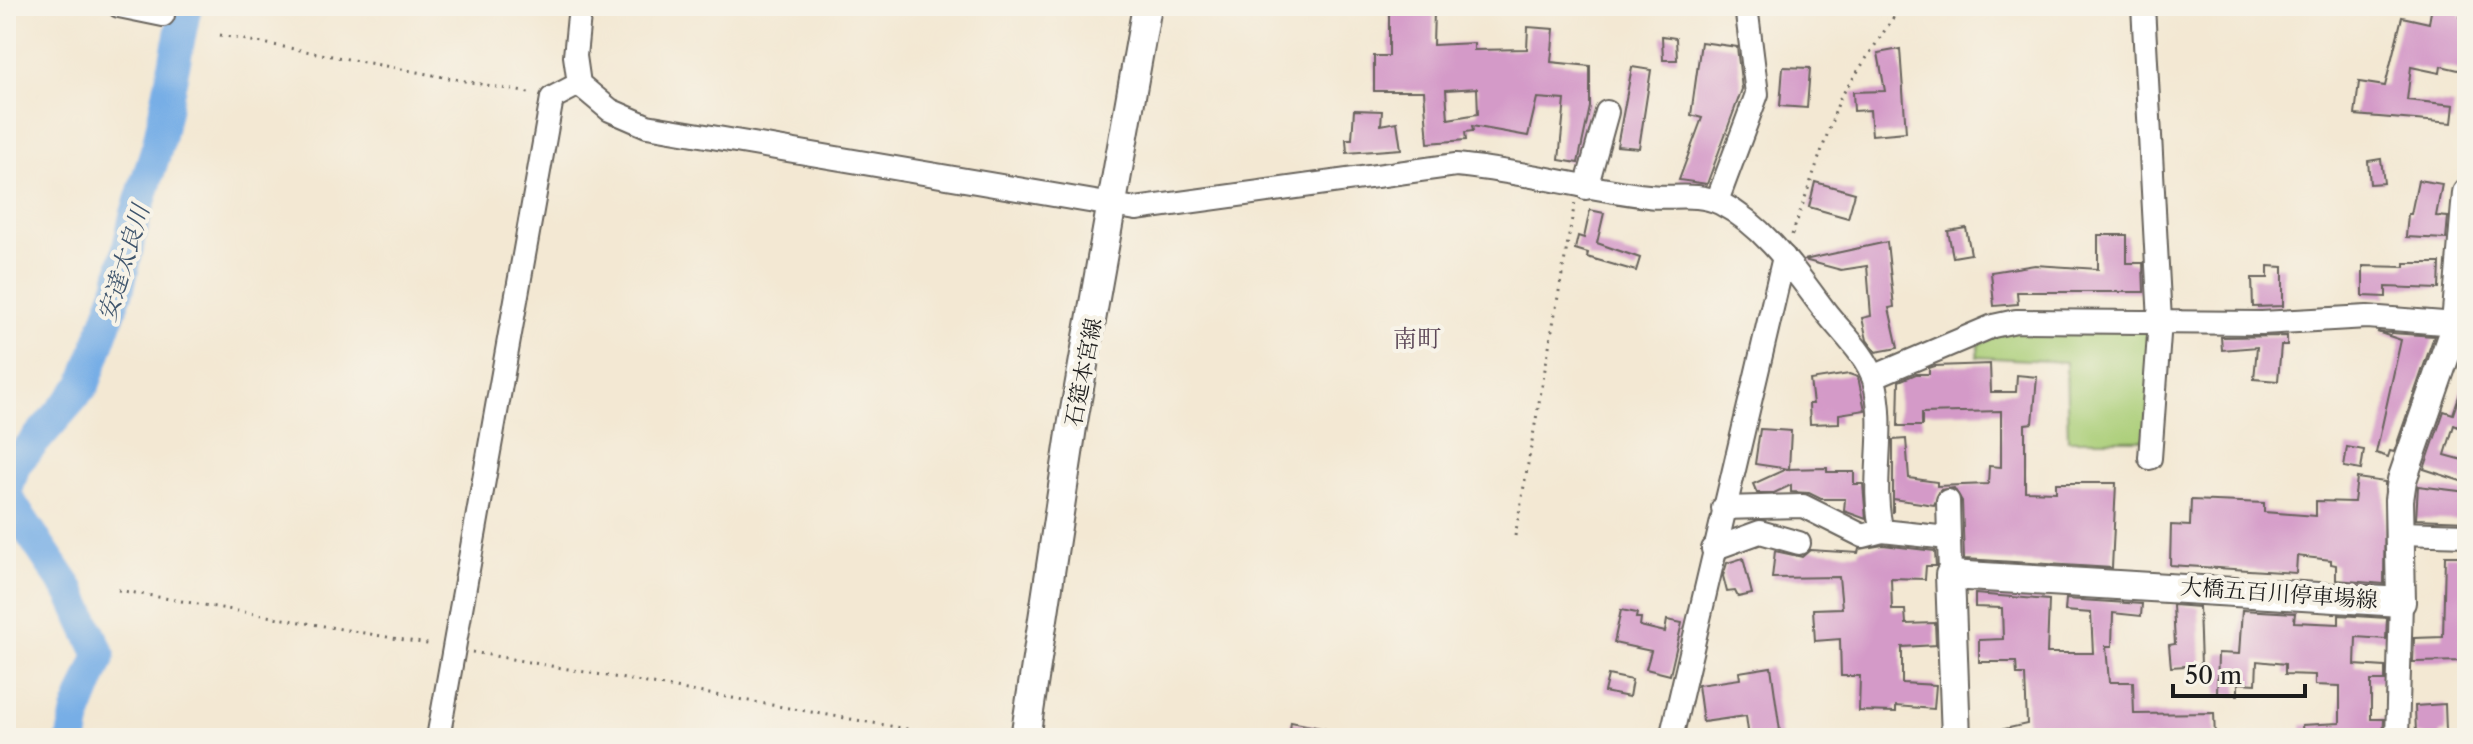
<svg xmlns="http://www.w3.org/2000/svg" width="2473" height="744" font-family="'Libre Caslon Text','Noto Serif JP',serif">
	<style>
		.green { fill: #a9cd76; stroke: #627449; stroke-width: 2 }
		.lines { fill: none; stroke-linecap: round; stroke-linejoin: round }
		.river { stroke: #77aee6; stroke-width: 32 }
		.building { fill: #d49ac8; fill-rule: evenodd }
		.minor-casing { stroke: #67635c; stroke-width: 26 }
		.major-casing { stroke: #67635c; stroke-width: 32 }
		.path { stroke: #67635c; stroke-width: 3; stroke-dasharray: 2 6; stroke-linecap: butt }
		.minor { stroke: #fff; stroke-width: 22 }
		.major { stroke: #fff; stroke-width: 28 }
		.labels { text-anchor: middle; stroke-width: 8; stroke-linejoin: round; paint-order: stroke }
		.street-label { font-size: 22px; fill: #1c1c1c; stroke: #f7f3e8 }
		.water-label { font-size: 24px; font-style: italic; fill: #40566d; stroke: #f7f3e8 }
		.neighbourhood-label { font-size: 24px; fill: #5c4858; stroke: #f7f3e8 }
	</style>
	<rect width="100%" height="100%" fill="#f7f3e8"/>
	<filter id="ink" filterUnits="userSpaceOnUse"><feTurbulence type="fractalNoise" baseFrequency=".0125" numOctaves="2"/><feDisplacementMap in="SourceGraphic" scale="16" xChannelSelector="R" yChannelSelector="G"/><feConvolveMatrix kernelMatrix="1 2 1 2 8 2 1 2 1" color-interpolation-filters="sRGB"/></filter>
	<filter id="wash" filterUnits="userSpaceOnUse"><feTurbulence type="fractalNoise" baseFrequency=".006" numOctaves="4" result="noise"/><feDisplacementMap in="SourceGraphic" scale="32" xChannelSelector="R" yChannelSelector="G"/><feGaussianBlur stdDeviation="1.8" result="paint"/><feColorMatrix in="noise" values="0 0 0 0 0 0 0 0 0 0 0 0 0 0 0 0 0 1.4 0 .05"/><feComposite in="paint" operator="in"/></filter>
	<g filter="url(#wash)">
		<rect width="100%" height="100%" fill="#f3e8d3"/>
		<!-- green -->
		<polygon class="green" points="2156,327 2144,440 2068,440 2066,362 1977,357 1979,344 2013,328"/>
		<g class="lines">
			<!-- river -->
			<g class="river">
				<polyline points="6,494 15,464 84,385 119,287 135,217 158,144 186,6"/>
				<polyline points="6,496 71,593 100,655 77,712 72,738"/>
			</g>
		</g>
		<g id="blocks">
			<!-- building -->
			<g class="building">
				<polygon points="2432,6 2462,9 2460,17 2467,19 2467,72 2441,66 2440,73 2411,67 2407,100 2454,105 2452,123 2355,115 2359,82 2385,86 2402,17 2429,23"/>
				<path d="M1389,10l45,1 -1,34 41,-2v7l53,-1 1,-22 26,2 -3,33 39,4v41l-12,56 -19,-3 6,-60 -28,-2 -9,38 -56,-10 1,5 -8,1 1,8 -38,3 -4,-52h-50v-35h15zM1477,88l1,26 -30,5 -2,-29z"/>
				<polygon points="1662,36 1676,38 1677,60 1663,60"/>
				<polygon points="1701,42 1737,47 1742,89 1707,184 1679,180 1702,118 1691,115"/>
				<polygon points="1900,49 1906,132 1872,135 1870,110 1854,111 1853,92 1885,91 1878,53"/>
				<polygon points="1632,67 1651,70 1639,148 1617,146"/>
				<polygon points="1783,67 1810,68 1807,108 1780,106"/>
				<polygon points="1354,110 1382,111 1381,125 1397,122 1401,149 1347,153 1346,139 1352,139"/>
				<polygon points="2381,159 2384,183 2370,184 2368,161"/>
				<polygon points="2418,180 2442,184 2436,216 2448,217 2446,239 2406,237 2408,214 2411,214"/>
				<polygon points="1815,182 1855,193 1848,218 1809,207"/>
				<polygon points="1590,210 1604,213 1597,243 1640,258 1636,271 1587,257 1588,253 1575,249 1578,236 1584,238"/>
				<polygon points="1966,228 1971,254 1953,257 1948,231"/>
				<polygon points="2098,235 2127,235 2127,263 2143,263 2144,292 2017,292 2018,304 1994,306 1991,272 2035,265 2098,269"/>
				<polygon points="1887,242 1894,307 1889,308 1898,348 1876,352 1867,340 1862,318 1871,316 1867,266 1841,270 1804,260"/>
				<polygon points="2405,263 2440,263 2439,289 2386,287 2386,297 2363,296 2363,266 2405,267"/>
				<polygon points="2268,266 2283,267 2283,306 2253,307 2252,278 2268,278"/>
				<polygon points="2377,332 2434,336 2394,452 2390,451 2388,457 2376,453 2401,340"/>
				<polygon points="2287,336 2287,345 2281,345 2278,381 2254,379 2257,347 2222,350 2221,337"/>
				<polygon points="1990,364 1991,392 2016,392 2017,375 2037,377 2033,423 2025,424 2025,491 2056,492 2056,483 2116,483 2112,568 1964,559 1962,501 1954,488 1940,490 1934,505 1893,499 1893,513 1893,440 1906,439 1909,478 1937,482 1937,486 1988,484 1989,466 2001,467 2001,411 1922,413 1922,426 1898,426 1899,381 1916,374 1929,374 1929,368 1935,366"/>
				<polygon points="1849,374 1858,377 1865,410 1839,414 1839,423 1810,424 1809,404 1813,404 1810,380"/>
				<polygon points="2464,381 2467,381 2467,431 2454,425 2445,455 2467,461 2467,483 2424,469 2444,411 2453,414"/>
				<polygon points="1760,429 1791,431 1789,469 1755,464"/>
				<polygon points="2347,447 2364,450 2361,470 2344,467"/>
				<polygon points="1827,468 1827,472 1854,472 1854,484 1863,484 1866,519 1844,511 1845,499 1821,499 1809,493 1791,492 1791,485 1774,493 1757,493 1753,484 1786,469"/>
				<polygon points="2357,478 2385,482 2384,584 2336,580 2336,565 2331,564 2331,560 2297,556 2296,573 2170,565 2171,525 2190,526 2191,500 2264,503 2264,512 2316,516 2316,501 2354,502"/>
				<polygon points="2418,486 2467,492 2467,521 2416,519"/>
				<polygon points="1883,545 1935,551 1936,566 1926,566 1925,579 1891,578 1892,610 1905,610 1906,624 1935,623 1936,645 1902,647 1902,683 1936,685 1934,709 1896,706 1896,712 1859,711 1860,676 1841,676 1840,639 1815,641 1813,609 1842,608 1839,577 1772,578 1775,551 1802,557 1810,550 1858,553 1859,549"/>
				<polygon points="2445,556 2467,556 2467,661 2413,662 2414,638 2443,637"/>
				<polygon points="1743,558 1752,594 1738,597 1735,591 1727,592 1723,576 1727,563"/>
				<polygon points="1975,594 2049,600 2047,653 2093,653 2091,613 2065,611 2066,599 2142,604 2141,616 2113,613 2112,646 2106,646 2109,682 2133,682 2134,714 2214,713 2215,738 1991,738 1991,732 2027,724 2025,675 2017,675 2016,662 1979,662 1979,640 2003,639 2002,608 1975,607"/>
				<polygon points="2173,605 2199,607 2201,665 2171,667 2169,645 2175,644"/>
				<polygon points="1621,610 1637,613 1636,618 1641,618 1640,626 1665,632 1667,620 1682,623 1670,675 1646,669 1651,651 1614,643"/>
				<polygon points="2242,610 2295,613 2294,622 2339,624 2339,615 2387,618 2386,639 2356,637 2355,665 2385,667 2385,681 2371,681 2371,719 2384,719 2383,738 2303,738 2302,725 2340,723 2340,686 2315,685 2315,675 2285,674 2285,664 2257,661 2256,684 2238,683 2238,695 2217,694 2218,653 2239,654"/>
				<polygon points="1771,667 1781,738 1749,738 1746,716 1703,722 1698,685 1740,679 1739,672"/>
				<polygon points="1608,675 1632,680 1629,697 1604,692"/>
				<polygon points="2445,704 2446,732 2440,733 2440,738 2416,734 2415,706"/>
				<polygon points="1291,722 1336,731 1335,738 1289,738"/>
			</g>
		</g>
	</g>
	<g filter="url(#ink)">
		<use href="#blocks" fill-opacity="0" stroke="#67635c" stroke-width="2"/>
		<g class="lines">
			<!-- minor casing -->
			<g class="minor-casing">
				<g id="minor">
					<polyline points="119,6 163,15"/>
					<path d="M580,6l-5,50 4,28 31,26 37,16 489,83 320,-44c65,6 127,23 192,31 23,3 49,-4 72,7 45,23 75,68 105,108 15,20 42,44 49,69 14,49 -5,102 8,151l66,7"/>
					<polyline points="2143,6 2160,321 2150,458"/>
					<polyline points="1586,188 1607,112"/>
					<polyline points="1717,201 1757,94 1746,6"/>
					<polyline points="1873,377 1993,326 2016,321 2262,323 2367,317 2456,324"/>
					<polyline points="1948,501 1950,575"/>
					<polyline points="1723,508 1803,506 1863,536 1882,531"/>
					<polyline points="2401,533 2467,535"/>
					<polyline points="1713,549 1760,532 1799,543"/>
					<polyline points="438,738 552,98 579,84"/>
					<polyline points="1671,738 1784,257"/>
					<polyline points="2397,738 2401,602"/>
				</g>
			</g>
			<!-- major casing -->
			<g class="major-casing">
				<g id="major">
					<polyline points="1025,738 1072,427 1147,6"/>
					<polyline points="1956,738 1950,575 2401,602 2399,500 2402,480 2456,324 2467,193"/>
				</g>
			</g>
			<!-- path -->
			<g class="path">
				<polyline points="220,35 534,94"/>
				<polyline points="1792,235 1840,98 1901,6"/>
				<polyline points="1515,536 1575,202"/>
				<polyline points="118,590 433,645"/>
				<polyline points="472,652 958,738"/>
			</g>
			<!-- minor -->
			<use href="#minor" class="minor"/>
			<!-- major -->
			<use href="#major" class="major"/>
		</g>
	</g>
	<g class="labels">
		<!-- street labels -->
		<g class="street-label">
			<text transform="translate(1083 372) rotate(-79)" y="8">石筵本宮線</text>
			<text transform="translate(2279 593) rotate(4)" y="8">大橋五百川停車場線</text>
		</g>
		<!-- water labels -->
		<g class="water-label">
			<text transform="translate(124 263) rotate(-73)" y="8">安達太良川</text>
		</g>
		<!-- neighbourhood labels -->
		<g class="neighbourhood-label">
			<text x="1417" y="347">南町</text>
		</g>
	</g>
	<!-- margin -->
	<rect width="2473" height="744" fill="none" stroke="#f7f3e8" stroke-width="32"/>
	<!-- scale -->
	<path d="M2173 684v12h132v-12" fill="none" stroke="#1c1c1c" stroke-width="4"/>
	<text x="2185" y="684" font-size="24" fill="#1c1c1c" stroke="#f7f3e8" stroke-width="6" paint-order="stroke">50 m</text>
</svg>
